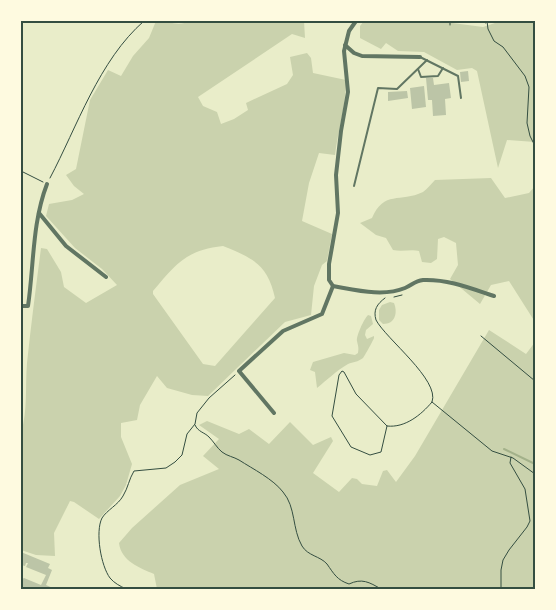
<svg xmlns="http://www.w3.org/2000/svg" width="556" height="610" font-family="'IBM Plex Sans',sans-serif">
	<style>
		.green { fill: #cad2ad; fill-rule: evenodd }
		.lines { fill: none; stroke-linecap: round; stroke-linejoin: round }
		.stream { stroke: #a3b18a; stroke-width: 2 }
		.building { fill: #bcc5a7 }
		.path { stroke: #344e41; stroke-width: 1 }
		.service { stroke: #617663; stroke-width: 2 }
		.minor { stroke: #617663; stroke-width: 4 }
		.neatline { fill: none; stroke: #344e41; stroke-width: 2 }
	</style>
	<rect width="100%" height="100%" fill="#e9edc9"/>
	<!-- green -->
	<g class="green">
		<path d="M156,21c16,0 19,6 36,0h112l1,17 -13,-4 -94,63 5,9 14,6 4,12 13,-5 14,-9 -2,-7 41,-19 6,-9 -3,-18 17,-4 4,5 2,15 33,7c0,25 -8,50 -11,75l-16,-2 -10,30 -7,38 30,13 -5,27 -5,4 -8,21 -3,29 -26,7 -77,74 -16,-1 -25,-7 -10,-12 -17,29 -3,15 -16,3v14l11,27 -6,21 -6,11 -21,23 -25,-17 -4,-1 -16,32 1,23 -19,-1 -15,-5v-117c7,-23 4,-46 6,-70 4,-38 9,-76 14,-115l6,1 14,23 3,15 22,16 31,-18 -15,-16 -27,-21 -29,-32 3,-12 23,-4 12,-6 -10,-8 -8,-11 10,-6 14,-69 18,-30 13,6 12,-20 16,-18zM223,246c30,12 45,19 52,52l-60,68 -12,-2 -50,-70v-3c23,-27 33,-41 70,-45z"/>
		<polygon points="364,21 437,21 483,27 501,21 535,21 535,142 507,140 498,168 477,71 472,68 457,70 424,52 398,51 386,43 381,49 360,38 360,26"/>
		<path d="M491,178l14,20 24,-5 6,-7v136l-26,-41 -18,4 -11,19 -30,-25 8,-14 -2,-22 -12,-6 -6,2 -1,20 -6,4 -9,-1 -3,-11c-7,-2 -17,1 -26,-1l-7,-12 -10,-3 -16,-12 12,-5c12,-28 28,-15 51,-26 4,-3 8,-8 12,-12z"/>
		<path d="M390,302l4,1c4,10 1,21 -11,21l-4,-4v-10l3,-5z"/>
		<path d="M368,315l3,1 2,8 -7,6 -1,5 2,4 7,-3v2c-1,3 -10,19 -11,20 -5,4 -10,4 -15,6 -12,7 -21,16 -31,24l-2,-16 -5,-2 3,-8 31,-9 11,2 3,-2c1,-6 0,-7 -1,-12 -1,-5 7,-22 11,-26z"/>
		<path d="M489,330l37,24 9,-12v247h-378l-3,-15c-14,-6 -33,-13 -35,-31l13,-15 48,-43 39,-16 -16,-13 16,-17 -20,-14 8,-4 32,13 10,-5 20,15 21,-22 23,23 18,-8 2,4 -20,32 26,19 13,-14 5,1 5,5 15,2 6,-15 4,-1 9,12 19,-26z"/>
	</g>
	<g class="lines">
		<!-- stream -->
		<polyline class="stream" points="504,449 535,464"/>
	</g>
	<!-- building -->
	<g class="building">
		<polygon points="468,71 469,81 461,82 460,72"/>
		<polygon points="426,78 433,78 434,85 449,83 451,98 445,99 446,115 433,116 432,100 428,100"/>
		<polygon points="424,86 426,107 412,109 410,88"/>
		<polygon points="407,91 408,98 388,101 388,92"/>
		<polygon points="21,552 50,564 48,568 52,570 46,585 55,589 21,589 21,580 24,578 41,585 46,575 26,567 28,563 26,563 25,566 21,565"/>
	</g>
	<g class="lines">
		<!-- path -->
		<g class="path">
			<polyline points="483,21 485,23 492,21"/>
			<polyline points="487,21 488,29 494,41 503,47 525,76 529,87 527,123 530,136 535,146"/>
			<polyline points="450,25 450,21"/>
			<polyline points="21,171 43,182"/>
			<path d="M50,178c27,-51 49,-118 94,-157"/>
			<polyline points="394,297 402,295"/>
			<path d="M385,298c-8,6 -12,12 -9,22 10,19 64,60 56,82 -11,13 -27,26 -45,24l-31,-32 -12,-22 -2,-1 -3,4 -7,41 19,31 19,8 11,-3 6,-26"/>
			<polyline points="481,336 535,381"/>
			<polyline points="432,402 492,451 513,458 535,474"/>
			<path d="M195,425c3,7 9,7 14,12 5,5 8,11 13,15 5,4 12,5 17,8 14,9 34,19 44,32 13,15 9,37 19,54 6,10 18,10 25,18 7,10 10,16 22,20 13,-6 20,-2 32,5"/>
			<path d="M126,589c-6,-3 -12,-6 -16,-11 -9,-12 -15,-46 -8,-60 5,-8 16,-13 21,-22 5,-8 6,-17 11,-25l32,-3 9,-6 7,-7 5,-21 8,-10 2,-11 12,-15 26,-23"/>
			<polyline points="501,589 501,570 503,560 509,550 527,527 530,521 525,489 510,463 511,457"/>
		</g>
		<!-- service -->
		<g class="service">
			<polyline points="420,57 458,76 461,98"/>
			<polyline points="418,69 421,77 438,76 443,68"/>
			<polyline points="354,186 378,88 397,89 427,60"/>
		</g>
		<!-- minor -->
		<g class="minor">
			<path d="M356,21l-7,10 -5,20 4,41 -7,39 -5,44 2,38 -9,51v16l4,6c23,4 50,11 72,2 7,-3 10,-7 18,-8 25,-1 47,8 71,16"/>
			<polyline points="345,45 354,53 362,56 420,57"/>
			<polyline points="39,213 66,246 106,277"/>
			<path d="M21,306h7c6,-41 4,-83 19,-122"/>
			<polyline points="274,413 239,371 283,331 322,314 333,286"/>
		</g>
	</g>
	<!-- border -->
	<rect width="556" height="610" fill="none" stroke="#fefae0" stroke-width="45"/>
	<rect x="22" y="22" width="512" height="566" class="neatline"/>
</svg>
